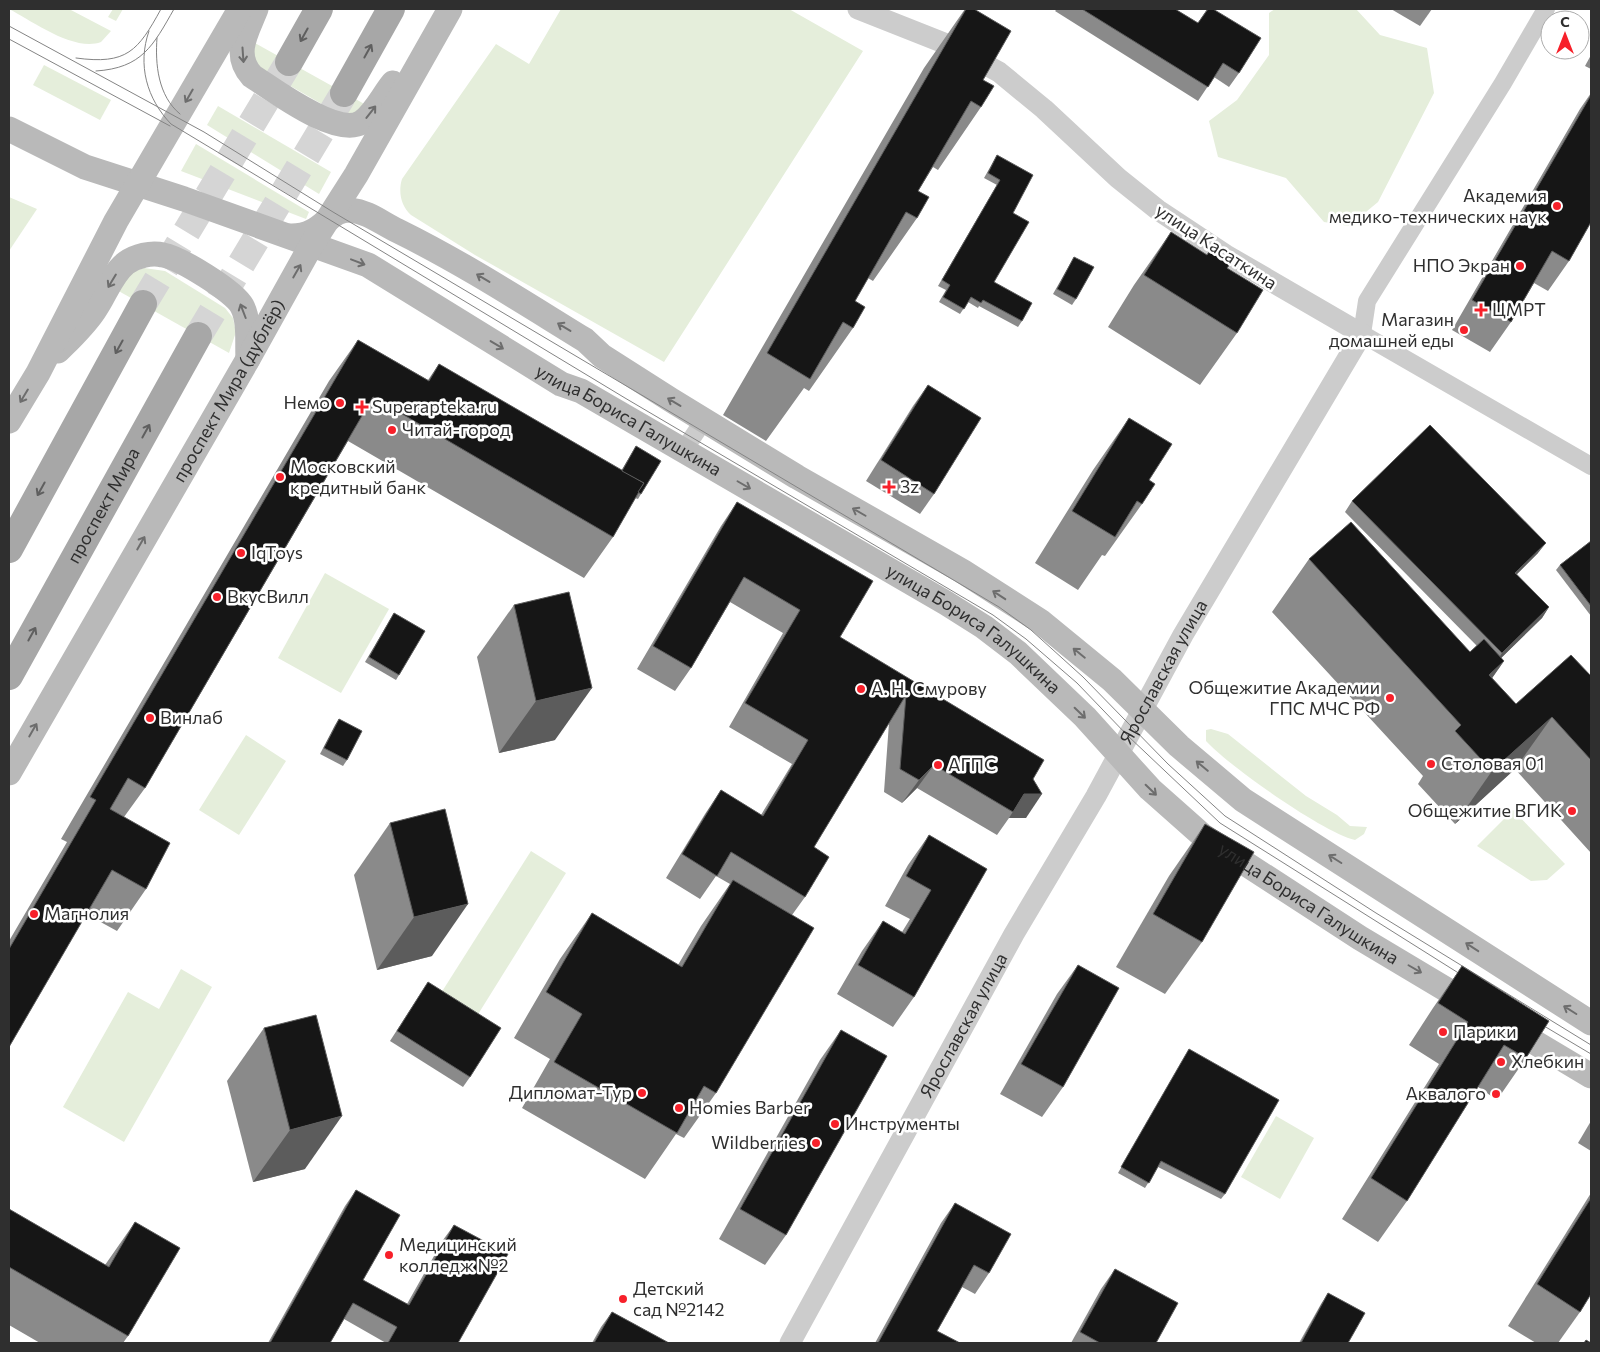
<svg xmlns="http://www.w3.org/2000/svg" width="1600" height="1352" font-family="Commissioner,sans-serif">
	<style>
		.green { fill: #e5eedb }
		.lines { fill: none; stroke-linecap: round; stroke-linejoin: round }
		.primary-tunnel { stroke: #d5d5d5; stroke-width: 28; stroke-dasharray: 28 14; stroke-linecap: butt }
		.minor { stroke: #ccc; stroke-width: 18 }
		.tertiary { stroke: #ccc; stroke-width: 21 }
		.secondary { stroke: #b9b9b9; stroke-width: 25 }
		.primary { stroke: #a7a7a7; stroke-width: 28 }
		.tram { stroke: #848484; stroke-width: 1 }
		.wall { fill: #8a8a8a }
		.shaded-wall { fill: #5c5c5c }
		.building { fill: #161616; stroke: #5c5c5c }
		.oneway { stroke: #5f5f5f }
		.oneway2 { stroke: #6d6d6d }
		.poi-dot { fill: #f7202a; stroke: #fff; stroke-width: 2 }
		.labels { text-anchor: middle; stroke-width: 5; stroke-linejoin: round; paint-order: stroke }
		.poi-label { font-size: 18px; fill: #2f2f2f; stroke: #fff; text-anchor: start }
		.street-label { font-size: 18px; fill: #2f2f2f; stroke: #fff }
	</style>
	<rect width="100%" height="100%" fill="#fff"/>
	<!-- green -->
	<g class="green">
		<path d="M9,9h60l42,22 -10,11c-27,10 -69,-21 -92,-33z"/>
		<polygon points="113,9 123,9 116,21 108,17"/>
		<path d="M561,9h228l74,42 -199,311 -189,-107 -64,-40c-10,-9 -13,-23 -9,-36l94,-135 33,20z"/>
		<polygon points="1275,9 1356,9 1380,35 1427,48 1434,93 1378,202 1349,226 1324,222 1286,178 1218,157 1209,121 1237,100 1269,55 1269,13"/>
		<polygon points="253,42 368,106 364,113 341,115 259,68 253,63"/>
		<polygon points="44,65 111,100 100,120 33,85"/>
		<polygon points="218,106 331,172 319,194 207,125"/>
		<polygon points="196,144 309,212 306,219 181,171"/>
		<polygon points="9,197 37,209 9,251"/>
		<polygon points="144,268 165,271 225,308 233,318 236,332 229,353 115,289 130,273"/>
		<polygon points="325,573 389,609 341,693 278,658"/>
		<path d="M1211,729l17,5 78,62 31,19 13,11 17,1 -3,7 -9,6c-33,-8 -126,-74 -149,-99v-11z"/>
		<polygon points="246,735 286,761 239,835 199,810"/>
		<polygon points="1513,810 1565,864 1547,880 1531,881 1477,846"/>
		<polygon points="531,851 566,873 472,1024 436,1001"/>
		<polygon points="181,969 212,987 124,1142 63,1107 128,992 159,1009"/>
		<polygon points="1276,1116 1314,1138 1280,1199 1241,1177"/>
	</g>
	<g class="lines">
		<!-- primary-tunnel -->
		<g class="primary-tunnel">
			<polyline points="143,304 289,62"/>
			<polyline points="198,336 344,93"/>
		</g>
		<!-- minor -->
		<g class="minor">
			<polyline points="1546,9 1503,83 1367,301 1362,334 1591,466"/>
			<polyline points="684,450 704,420"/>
		</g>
		<!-- tertiary -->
		<path class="tertiary" id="s1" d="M790,1343l224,-409 82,-138 87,-161 179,-301 -136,-79 -68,-45 -40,-32 -74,-69 -45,-37 -50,-27 -91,-36"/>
		<!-- secondary -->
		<g class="secondary">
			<path d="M256,9c-9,23 -24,45 -4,67 22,14 85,62 110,46 13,-9 21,-27 31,-39"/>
			<path id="s2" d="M9,129l76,38 99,32 184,66 193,119 20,7 365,212 38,24 34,26 67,64 65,72 53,47 157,102 231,138"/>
			<path d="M290,236c34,1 37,-27 60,-26 19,2 31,13 48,21 65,32 125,71 187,109l17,16 69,44 126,77 165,94 78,50 72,59 67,66 64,54 348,223"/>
			<path d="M58,351c13,-13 26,-25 36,-40 11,-15 17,-36 32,-48 10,-7 25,-11 37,-8 17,3 71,36 79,51 8,15 5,37 6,53"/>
			<polyline points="9,421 38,373 116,221 240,9"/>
			<path id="s3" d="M9,773l239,-414 64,-115 44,-69 94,-166"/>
		</g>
		<!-- primary -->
		<g class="primary">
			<polyline points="289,62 319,9"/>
			<polyline points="344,93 391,9"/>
			<polyline points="9,549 143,304"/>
			<path id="s4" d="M9,676l189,-340"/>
		</g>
		<!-- tram -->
		<g class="tram">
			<polyline points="9,26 204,132 333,212 999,607 1031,630 1083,677 1168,764 1225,816 1376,913 1591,1045"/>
			<path d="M149,31c-12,34 -2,68 22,93l454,274 368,217 33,24 51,44 51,53 92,87 248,156"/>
			<path d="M157,38c-2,26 1,58 23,76"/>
			<polyline points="9,39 170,126"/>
			<path d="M76,58c51,7 62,-7 85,-49"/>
			<path d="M96,71c46,-3 57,-25 78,-62"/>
			<polyline points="1534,1020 1591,1054"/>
		</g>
	</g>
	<!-- wall -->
	<g class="wall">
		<polygon points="965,9 974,9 983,80 981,107 938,170 933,167 918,191 917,218 873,281 868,278 855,301 853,328 809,391 804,388 766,441 723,415 924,68"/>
		<polygon points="1057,9 1175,9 1198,23 1207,9 1239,73 1229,87 1214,77 1198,101 1055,11"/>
		<polygon points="1391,9 1432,9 1420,26"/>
		<polygon points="1591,55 1591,69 1585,66"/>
		<polygon points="1591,93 1591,222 1569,261 1548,291 1534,283 1511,322 1490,352 1452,330 1580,109"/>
		<polygon points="997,155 1013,213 994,282 1022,321 1018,327 979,306 978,308 968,302 960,314 939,302 946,290 938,286 997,185 984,178"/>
		<polygon points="1171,232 1207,255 1210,250 1227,268 1237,333 1200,385 1108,327 1134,285"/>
		<polygon points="1074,257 1076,299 1072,305 1053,294"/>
		<polygon points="358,340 428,380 439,364 621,471 636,446 641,494 638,499 635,498 613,537 584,578 348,441 145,788 124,817 146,889 117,931 86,914 9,1047 9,941 67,842 61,839 329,381"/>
		<polygon points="928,385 934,494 920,514 866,481 913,406"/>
		<polygon points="1129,418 1149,480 1142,504 1105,556 1102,555 1078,590 1035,563 1093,470"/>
		<polygon points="1352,501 1538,553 1517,574 1549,607 1542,618 1501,658 1504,661 1492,678 1516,704 1591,676 1591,853 1515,769 1455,824 1418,784 1423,776 1272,612 1309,559 1470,652 1477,646 1345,512"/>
		<polygon points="737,502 840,637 1033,779 1026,818 1009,818 997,835 917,788 902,803 884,792 889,723 814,847 805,897 792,915 716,1093 684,1138 676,1134 645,1179 522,1108 550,1059 514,1038 560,959 592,913 678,965 701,926 730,884 716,876 700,899 666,878 705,814 721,790 761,815 792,764 729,727 783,633 730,602 691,668 675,691 637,669 721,526"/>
		<polygon points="1591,541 1591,616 1556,570 1560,565"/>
		<polygon points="514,605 555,740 499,753 477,657"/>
		<polygon points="394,613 399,675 396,680 365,662"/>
		<polygon points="339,719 347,760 343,766 320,754 335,725"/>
		<polygon points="390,823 432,956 377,970 354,875"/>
		<polygon points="1205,824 1202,942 1165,994 1116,967 1169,876"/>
		<polygon points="929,835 987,869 914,997 893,1027 837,994 862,951 883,921 902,932 910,919 885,906 908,865"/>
		<polygon points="1078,965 1063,1087 1042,1117 1000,1094 1057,994"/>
		<polygon points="1462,966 1526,1058 1497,1100 1478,1087 1407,1201 1378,1242 1342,1219 1439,1064 1409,1045 1433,1008"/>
		<polygon points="428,982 470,1077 463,1087 390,1041"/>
		<polygon points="264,1028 305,1169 253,1182 227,1081"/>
		<polygon points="841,1030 786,1235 765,1265 719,1239 820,1060"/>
		<polygon points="1189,1049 1225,1194 1221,1199 1158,1167 1145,1188 1118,1173"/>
		<polygon points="1591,1121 1591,1151 1578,1143"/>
		<polygon points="356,1190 363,1280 407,1304 443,1240 454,1225 458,1343 386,1343 344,1319 330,1343 268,1343 345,1206"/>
		<polygon points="1591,1193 1591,1294 1580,1312 1558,1343 1536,1343 1508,1326"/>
		<polygon points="955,1203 989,1273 975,1294 962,1287 937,1331 960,1343 875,1343 941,1223"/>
		<polygon points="9,1209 105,1265 135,1222 128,1336 123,1343 40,1343 9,1325"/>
		<polygon points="1115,1269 1156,1343 1071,1343 1101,1289"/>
		<polygon points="1328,1293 1348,1343 1299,1343 1321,1304"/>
		<polygon points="612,1312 669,1343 592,1343 601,1327"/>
	</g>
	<!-- shaded-wall -->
	<g class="shaded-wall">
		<polygon points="1546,543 1538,553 1508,583 1515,573"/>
		<polygon points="1549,607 1542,618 1495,664 1502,653"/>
		<polygon points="1504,661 1467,714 1489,675"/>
		<polygon points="592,688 555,740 499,753 536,701"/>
		<polygon points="1552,717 1515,769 1455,824 1492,771"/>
		<polygon points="934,765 917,788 902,803 919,780"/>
		<polygon points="1024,794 1042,794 1026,818 1009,818"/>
		<polygon points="468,904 432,956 377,970 414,917"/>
		<polygon points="342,1116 305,1169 253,1182 290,1130"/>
	</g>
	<!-- building -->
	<g class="building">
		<polygon points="966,9 974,9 1011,31 983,80 994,86 981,107 971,101 918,191 929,197 917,218 906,212 855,301 865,307 853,328 843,322 810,379 767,353"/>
		<polygon points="1082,9 1175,9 1198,23 1208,9 1213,9 1261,38 1239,73 1223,63 1208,87"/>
		<polygon points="1591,95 1591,222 1569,261 1552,251 1511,322 1472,300"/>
		<polygon points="997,155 1033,175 1013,213 1029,222 994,282 1032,303 1022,321 983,300 981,303 971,297 964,309 943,297 950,285 942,280 1000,180 988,173"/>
		<polygon points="1171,232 1207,255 1210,250 1231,263 1227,268 1263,290 1237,333 1144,275"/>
		<polygon points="1074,257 1094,267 1076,299 1057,289"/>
		<polygon points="358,340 429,381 439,364 644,483 613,537 373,397 145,788 128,778 110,809 170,843 146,889 112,870 9,1047 9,949 96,800 90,797"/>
		<polygon points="928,385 981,418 934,494 881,460"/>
		<polygon points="1129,418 1172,444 1149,480 1155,484 1142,504 1137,501 1115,537 1072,511"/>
		<polygon points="1430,425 1546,543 1515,573 1549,607 1502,653 1352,501"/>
		<polygon points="636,446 661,461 641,494 638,492 644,483 622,471"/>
		<polygon points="737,502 873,581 840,637 1044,760 1033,779 1042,794 1024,794 1013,812 934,765 919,780 900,769 906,695 814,847 829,857 805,897 731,852 717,876 682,854 721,790 763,816 808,740 745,703 800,610 744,577 691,668 653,646"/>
		<polygon points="1351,522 1470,652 1484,639 1504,661 1489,675 1516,704 1571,655 1591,676 1591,760 1552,717 1492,771 1455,731 1461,725 1309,559"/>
		<polygon points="1591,541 1591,606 1560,565"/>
		<polygon points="569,592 592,688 536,701 514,605"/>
		<polygon points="394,613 425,631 399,675 369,657"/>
		<polygon points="339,719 362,731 347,760 324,748"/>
		<polygon points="445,809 468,904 414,917 390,823"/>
		<polygon points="1205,824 1254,852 1202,942 1153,914"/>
		<polygon points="929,835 987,869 914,997 858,965 883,921 905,934 931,890 906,876"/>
		<polygon points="733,880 814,928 716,1093 704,1086 677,1133 554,1062 582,1014 546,992 592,913 682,967"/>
		<polygon points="1078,965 1119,988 1063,1087 1021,1064"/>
		<polygon points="1462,966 1549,1021 1526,1058 1504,1045 1407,1201 1371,1178 1468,1022 1438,1003"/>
		<polygon points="428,982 501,1028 470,1077 397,1031"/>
		<polygon points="316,1015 342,1116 290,1130 264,1028"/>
		<polygon points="841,1030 887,1056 786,1235 740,1209"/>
		<polygon points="1189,1049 1279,1100 1225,1194 1161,1161 1149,1183 1121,1167"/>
		<polygon points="356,1190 400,1215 363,1280 409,1305 454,1225 508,1254 458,1343 388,1343 397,1327 353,1303 330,1343 270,1343"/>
		<polygon points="1591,1198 1591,1294 1580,1312 1537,1284"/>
		<polygon points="955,1203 1011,1234 989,1273 974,1265 937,1331 960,1343 878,1343"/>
		<polygon points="9,1209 109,1267 135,1222 180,1248 128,1336 9,1267"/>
		<polygon points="1115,1269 1178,1303 1156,1343 1100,1343 1080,1332"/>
		<polygon points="1328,1293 1365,1313 1348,1343 1301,1343"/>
		<polygon points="612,1312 669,1343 594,1343"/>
		<polygon points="1586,1340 1591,1343 1584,1343"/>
	</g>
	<!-- one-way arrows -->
	<defs><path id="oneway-shaft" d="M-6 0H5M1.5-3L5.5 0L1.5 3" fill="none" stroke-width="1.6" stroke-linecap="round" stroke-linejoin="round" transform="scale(1.25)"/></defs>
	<g class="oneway">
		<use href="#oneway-shaft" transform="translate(304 35) rotate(119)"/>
		<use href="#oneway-shaft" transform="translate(368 51) rotate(-61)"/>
		<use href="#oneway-shaft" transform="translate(119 347) rotate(119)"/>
		<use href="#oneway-shaft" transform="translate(146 431) rotate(-61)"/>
		<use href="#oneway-shaft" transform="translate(41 489) rotate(119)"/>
		<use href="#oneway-shaft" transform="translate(32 634) rotate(-61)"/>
	</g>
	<g class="oneway2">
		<use href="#oneway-shaft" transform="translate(243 55) rotate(86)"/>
		<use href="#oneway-shaft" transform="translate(189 96) rotate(120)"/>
		<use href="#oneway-shaft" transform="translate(371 112) rotate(-52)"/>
		<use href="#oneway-shaft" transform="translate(358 262) rotate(21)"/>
		<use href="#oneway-shaft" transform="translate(297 271) rotate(-60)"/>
		<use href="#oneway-shaft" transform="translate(483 278) rotate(-149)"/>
		<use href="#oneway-shaft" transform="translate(112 281) rotate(121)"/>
		<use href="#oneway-shaft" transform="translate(243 311) rotate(-111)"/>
		<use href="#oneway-shaft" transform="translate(564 327) rotate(-149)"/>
		<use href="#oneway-shaft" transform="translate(497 345) rotate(31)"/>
		<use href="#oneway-shaft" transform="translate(24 396) rotate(121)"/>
		<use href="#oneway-shaft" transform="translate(674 402) rotate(-149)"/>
		<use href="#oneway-shaft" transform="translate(744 485) rotate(30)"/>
		<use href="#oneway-shaft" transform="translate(859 512) rotate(-150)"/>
		<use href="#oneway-shaft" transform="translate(141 543) rotate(-60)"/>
		<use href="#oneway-shaft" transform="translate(999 595) rotate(-147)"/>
		<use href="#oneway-shaft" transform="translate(1079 653) rotate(-141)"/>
		<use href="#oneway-shaft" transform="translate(1080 713) rotate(44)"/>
		<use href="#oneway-shaft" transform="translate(33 730) rotate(-60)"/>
		<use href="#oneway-shaft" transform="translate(1202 766) rotate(-140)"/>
		<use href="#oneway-shaft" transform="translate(1151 790) rotate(44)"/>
		<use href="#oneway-shaft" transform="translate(1335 859) rotate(-148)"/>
		<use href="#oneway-shaft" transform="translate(1472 947) rotate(-147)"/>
		<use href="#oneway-shaft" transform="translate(1415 969) rotate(30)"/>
		<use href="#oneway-shaft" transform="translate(1570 1010) rotate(-148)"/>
	</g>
	<!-- markers -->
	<g class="poi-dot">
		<circle cx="1557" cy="206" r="5"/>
		<circle cx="1520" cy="266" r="5"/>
		<path d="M1478.5 302.5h5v5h5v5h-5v5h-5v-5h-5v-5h5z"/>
		<circle cx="1464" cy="330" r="5"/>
		<circle cx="340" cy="403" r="5"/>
		<path d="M359.5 399.5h5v5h5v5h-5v5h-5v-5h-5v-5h5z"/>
		<circle cx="392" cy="430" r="5"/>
		<circle cx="280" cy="477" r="5"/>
		<path d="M886.5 479.5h5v5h5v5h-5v5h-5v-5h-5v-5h5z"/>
		<circle cx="241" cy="553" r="5"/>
		<circle cx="217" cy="597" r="5"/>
		<circle cx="861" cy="689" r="5"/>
		<circle cx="1390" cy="698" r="5"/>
		<circle cx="150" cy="718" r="5"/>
		<circle cx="1431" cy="764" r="5"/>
		<circle cx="938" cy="765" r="5"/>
		<circle cx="1572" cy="811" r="5"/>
		<circle cx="34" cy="914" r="5"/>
		<circle cx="1443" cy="1032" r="5"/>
		<circle cx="1501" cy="1062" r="5"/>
		<circle cx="642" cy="1093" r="5"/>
		<circle cx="1496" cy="1094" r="5"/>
		<circle cx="679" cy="1108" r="5"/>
		<circle cx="835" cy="1124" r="5"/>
		<circle cx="816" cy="1143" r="5"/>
		<circle cx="389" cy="1255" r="5"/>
		<circle cx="623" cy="1299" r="5"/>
	</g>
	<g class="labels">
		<!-- poi labels -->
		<g class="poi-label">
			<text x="1547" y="202" text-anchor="end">Академия<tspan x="1547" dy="21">медико-технических наук</tspan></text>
			<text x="1510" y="272" text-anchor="end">НПО Экран</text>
			<text x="1492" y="316">ЦМРТ</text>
			<text x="1454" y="326" text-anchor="end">Магазин<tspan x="1454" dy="21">домашней еды</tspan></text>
			<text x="330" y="409" text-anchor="end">Немо</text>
			<text x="372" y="413">Superapteka.ru</text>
			<text x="402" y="436">Читай-город</text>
			<text x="290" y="473">Московский<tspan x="290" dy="21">кредитный банк</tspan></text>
			<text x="900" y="493">3z</text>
			<text x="251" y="559">IqToys</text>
			<text x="227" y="603">ВкусВилл</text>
			<text x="1380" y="694" text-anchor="end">Общежитие Академии<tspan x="1380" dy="21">ГПС МЧС РФ</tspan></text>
			<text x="871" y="695">А. Н. Смурову</text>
			<text x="160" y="724">Винлаб</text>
			<text x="1441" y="770">Столовая 01</text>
			<text x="948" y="771">АГПС</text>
			<text x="1562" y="817" text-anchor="end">Общежитие ВГИК</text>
			<text x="44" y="920">Магнолия</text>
			<text x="1453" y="1038">Парики</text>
			<text x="1511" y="1068">Хлебкин</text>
			<text x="632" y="1099" text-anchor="end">Дипломат-Тур</text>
			<text x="1486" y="1100" text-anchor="end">Аквалого</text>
			<text x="689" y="1114">Homies Barber</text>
			<text x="845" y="1130">Инструменты</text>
			<text x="806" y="1149" text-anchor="end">Wildberries</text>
			<text x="399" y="1251">Медицинский<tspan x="399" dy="21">колледж №2</tspan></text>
			<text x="633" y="1295">Детский<tspan x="633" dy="21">сад №2142</tspan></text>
		</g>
		<!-- street labels -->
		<g class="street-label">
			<text transform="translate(1216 247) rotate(33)" y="6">улица Касаткина</text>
			<text dy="6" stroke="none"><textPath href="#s3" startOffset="441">проспект Мира (дублёр)</textPath></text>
			<text dy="6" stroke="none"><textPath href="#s2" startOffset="688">улица Бориса Галушкина</textPath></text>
			<text dy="6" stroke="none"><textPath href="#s4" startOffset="195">проспект Мира</textPath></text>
			<text dy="6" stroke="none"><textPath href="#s2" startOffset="1092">улица Бориса Галушкина</textPath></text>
			<text dy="6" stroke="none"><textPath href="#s1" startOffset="768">Ярославская улица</textPath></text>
			<text dy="6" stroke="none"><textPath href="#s2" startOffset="1528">улица Бориса Галушкина</textPath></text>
			<text dy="6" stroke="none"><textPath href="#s1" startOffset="362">Ярославская улица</textPath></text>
		</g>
	</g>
	<!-- border -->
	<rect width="1600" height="1352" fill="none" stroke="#2f2f2f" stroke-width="20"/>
	<!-- north arrow -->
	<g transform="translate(1565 35)"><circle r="24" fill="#ffffff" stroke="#acacac"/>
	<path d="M0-4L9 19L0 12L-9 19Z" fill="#f7202a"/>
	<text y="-8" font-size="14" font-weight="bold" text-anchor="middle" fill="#2f2f2f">С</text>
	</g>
</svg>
